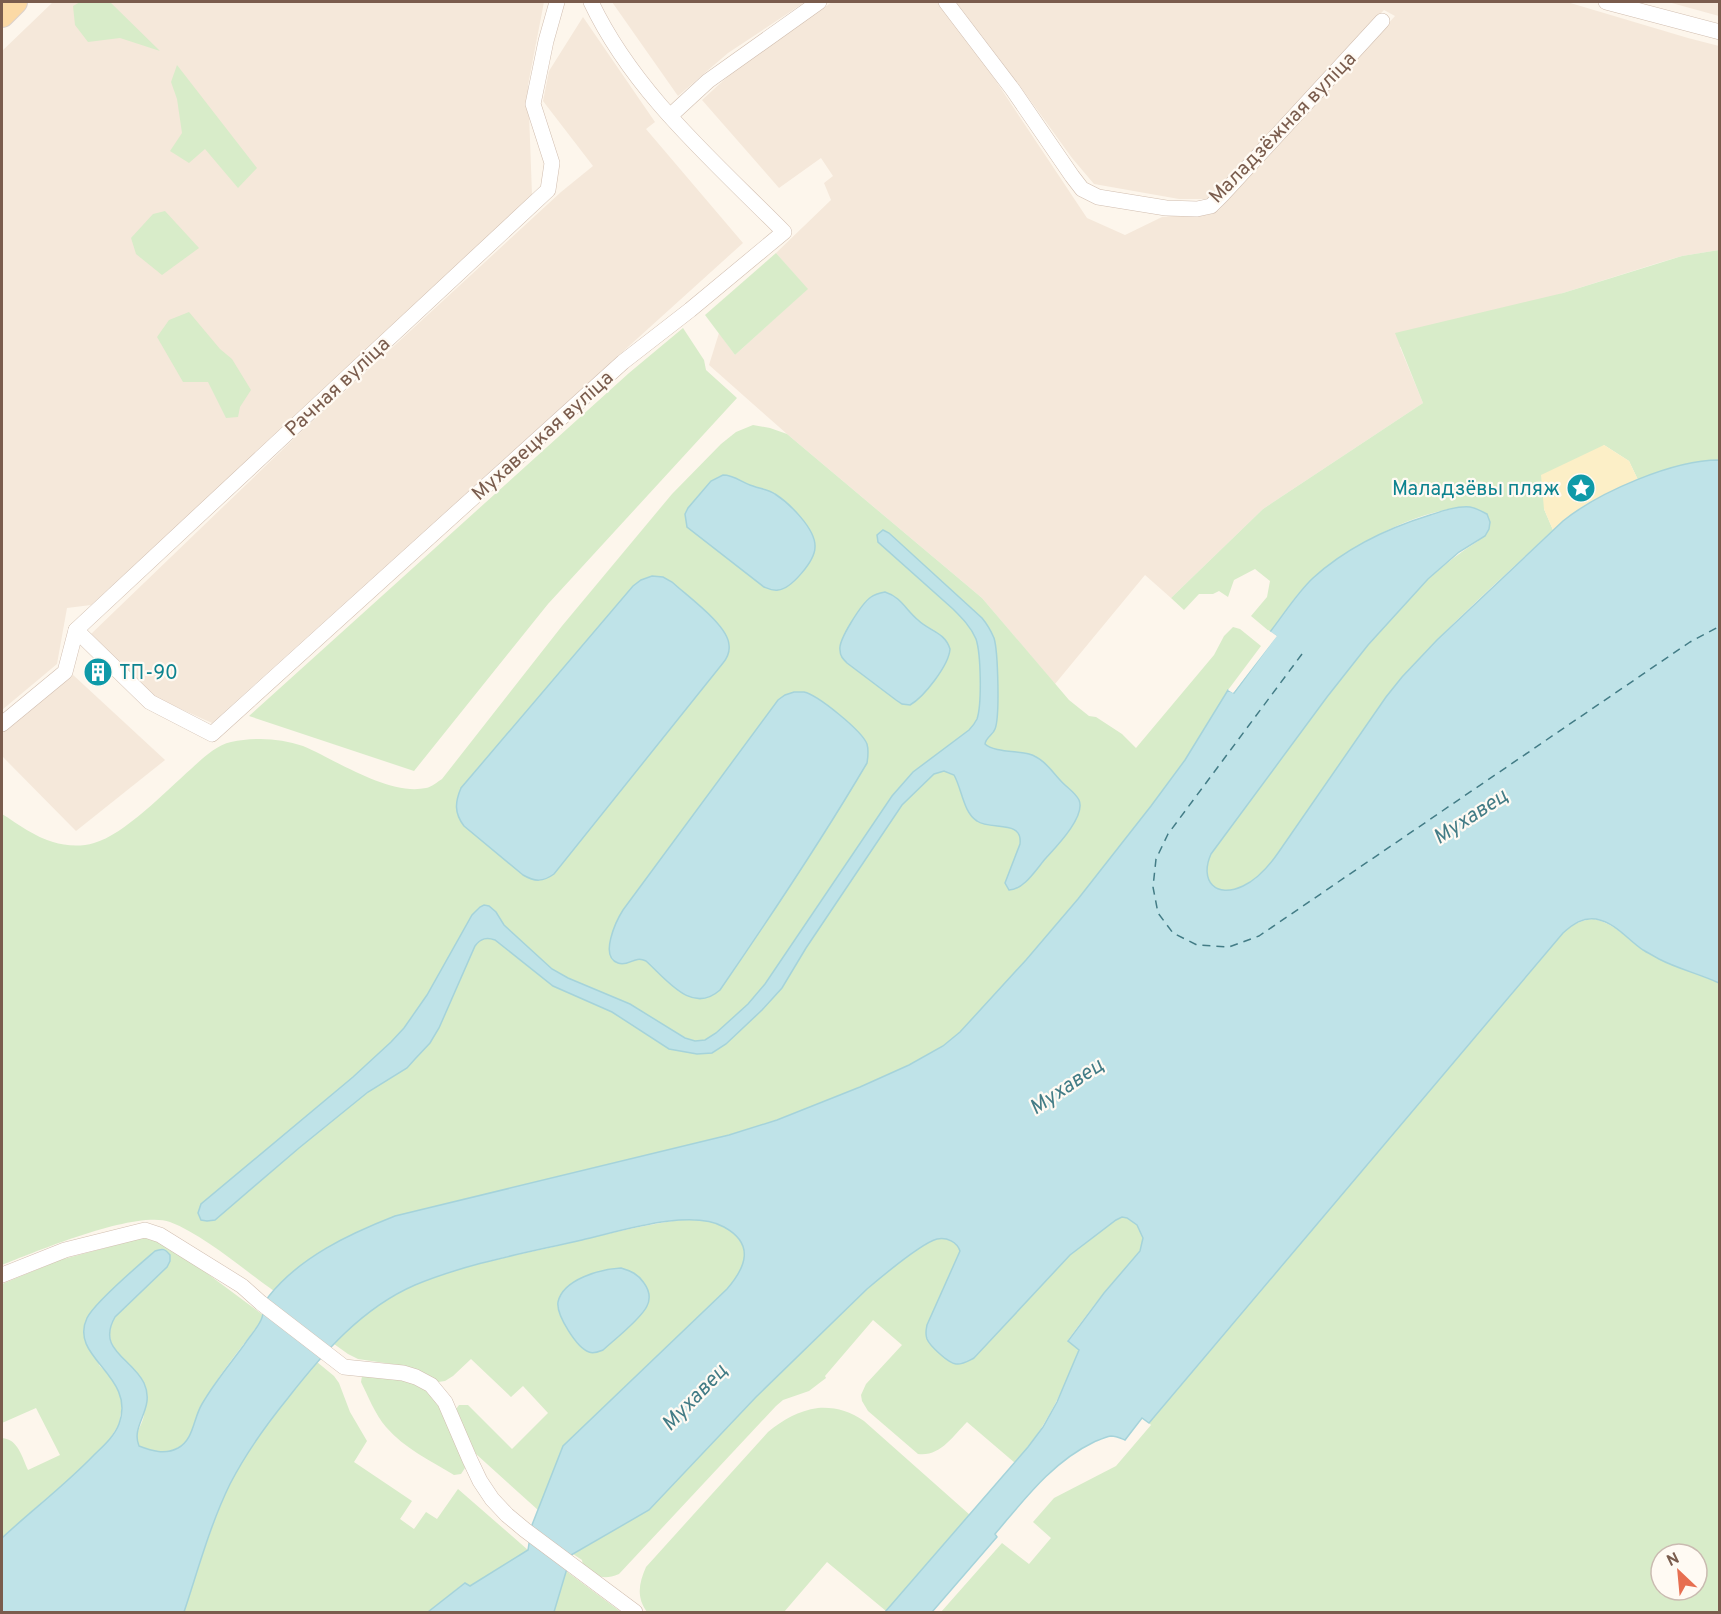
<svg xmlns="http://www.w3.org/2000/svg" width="1721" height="1614" font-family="Overpass,sans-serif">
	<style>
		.residential { fill: #f5e8da }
		.green { fill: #d8ecc9; fill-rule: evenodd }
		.sand { fill: #fcefc7 }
		.water { fill: #bfe3e8; stroke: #a5d3da; stroke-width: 1.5 }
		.pier { fill: #fdf6ec }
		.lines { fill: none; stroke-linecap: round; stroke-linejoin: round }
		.ferry { stroke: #437c86; stroke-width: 1.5; stroke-dasharray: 8 6; stroke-linecap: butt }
		.street-casing { stroke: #d1beb0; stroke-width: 16 }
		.primary-casing { stroke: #dad1cd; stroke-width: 26 }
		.street { stroke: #fff; stroke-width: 15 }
		.primary { stroke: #fbd9a5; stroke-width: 24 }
		.labels { text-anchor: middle; stroke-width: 4.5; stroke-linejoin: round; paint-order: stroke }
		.street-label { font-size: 20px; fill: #7a5c4d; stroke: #fffaf3 }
		.culture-label { font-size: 20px; fill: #0d838f; stroke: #fffaf3; text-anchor: end }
		.water-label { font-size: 21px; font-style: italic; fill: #437c86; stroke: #fffaf3 }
	</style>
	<rect width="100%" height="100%" fill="#fdf6ec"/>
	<!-- residential -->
	<g class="residential">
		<polygon points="53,2 544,2 528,85 532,195 299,414 91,605 67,608 57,664 2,710 2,51"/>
		<polygon points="612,2 805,2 728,53 678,96"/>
		<polygon points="832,2 940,2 990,72 1087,218 1125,235 1162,217 1218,211 1395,16 1384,10 1207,199 1179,199 1094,184 1072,158 1017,82 956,2 1567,2 1688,38 1719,46 1719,250 1682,256 1655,264 1563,293 1400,347 1423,403 1263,509 1171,598 1145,575 1055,684 982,598 787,434 709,365 719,333 735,355 807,289 776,253 831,200 824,183 833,176 821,158 779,188 702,100 737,68"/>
		<polygon points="1668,2 1719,2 1719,16"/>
		<polygon points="583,17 655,122 646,129 743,243 212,723 154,697 91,634 306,427 561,192 593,166 543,101 549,71"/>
		<polygon points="72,674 165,760 76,831 2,756 2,732"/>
	</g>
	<!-- green -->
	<g class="green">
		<polygon points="80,2 110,2 160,51 120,38 88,42 75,25 73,6"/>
		<polygon points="177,65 257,168 238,188 205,149 189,163 170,151 182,133 177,99 171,82"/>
		<polygon points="165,211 199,248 162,275 136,254 131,238 153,214"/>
		<path d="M1719,250v210l-62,13 -19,7 -9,-19 -25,-16 -60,64 9,21c-57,54 -118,106 -167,167l-114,165c-10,10 -20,21 -34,26 -27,11 -37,-12 -27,-34 30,-43 63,-86 94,-128 47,-63 106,-144 173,-185l-6,-34c-50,1 -104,30 -143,60 -6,4 -14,8 -19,14 -15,14 -27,34 -40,51l-19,-16 16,-19 3,-16 -15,-12 -21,11 -6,17 -9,-6 -6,3h-14l-15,16 -13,-12 92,-89 160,-106 -28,-70 168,-40 119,-37z"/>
		<polygon points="776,253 808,289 735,355 705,315"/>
		<polygon points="189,312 220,349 232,359 251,390 240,407 238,417 226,418 208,382 183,382 157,337 169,320"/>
		<polygon points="683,328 704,360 706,370 737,398 548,604 414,771 249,716 629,373"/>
		<path d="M753,425l17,3 17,6 195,164 87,102 20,16 7,1 26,17 14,14 78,-93 10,-19 9,-9 7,2 21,17 -33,44 -43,70 -34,46 -73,93 -52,61 -66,72 -17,14 -34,19 -49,22 -83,33 -48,15 -334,81c-46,18 -87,40 -121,75 -30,-21 -70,-56 -104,-69 -35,-12 -132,29 -168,43v-451c16,10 33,23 51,28 12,4 28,5 41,1 30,-8 72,-52 97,-74 11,-10 25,-24 40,-27 24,-5 49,-4 72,4 33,14 86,50 123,42 6,-1 11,-6 16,-9l120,-153 110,-132 49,-50 15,-12z"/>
		<path d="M1594,919c24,6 32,20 52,32 23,14 49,21 73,32v629h-778l61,-69 27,21 22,-26 -18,-16 21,-24 62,-32 35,-41 -2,-2 414,-490c10,-9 18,-13 31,-14zM1661,1554h36v36h-36z"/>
		<path d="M1122,1217c15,2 25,16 19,31 -7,16 -25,30 -36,44 -13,15 -25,32 -37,48l11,9c-18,46 -32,77 -64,114l-48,-41c-14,14 -27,35 -49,32l-50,-43 -6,-10 -1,-6 5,-11 36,-39 -29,-25 -48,56 1,2 -17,13 -26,9 -7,6 -157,168c-17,7 -22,2 -36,-8l-1,-6 -9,-6 76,-44 107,-113 111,-108c13,-11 55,-46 70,-50 10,-2 20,3 23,12l-33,74 -1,11 2,4 46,18 96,-103 39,-32z"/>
		<path d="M679,1220c12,0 25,-1 37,3 19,6 34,23 27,43 -3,9 -10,16 -16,23l-164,157 -25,64 -62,-56 -20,-41v-4l3,-4h9l44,44 36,-36 -25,-27 -12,11 -40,-38 -18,17 -8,5 -7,1 -33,-16 -47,-7 -10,-5 -14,-10c14,-14 29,-28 45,-40 48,-33 122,-45 178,-58 41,-10 81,-20 122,-26z"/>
		<path d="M142,1238l10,1 21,9 90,67 -2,6c-18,25 -42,53 -56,79 -3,7 -7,14 -10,21 -4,11 -5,20 -16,26 -14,8 -27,4 -40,-1 -6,-13 3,-19 5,-31 1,-6 2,-27 0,-32 -2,-6 -8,-11 -12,-15 -16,-16 -30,-28 -17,-51l52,-50 3,-6v-6l-5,-5 -16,6 -56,53 6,56 12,12 10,19 1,10 -3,18 -10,16 -38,39 -28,22 -41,37v-100c16,1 20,19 26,32l32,-15 -24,-47 -34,15v-139l58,-24z"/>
		<path d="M317,1362l17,14 5,7 11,29 17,29 -13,21 58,39 -12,18 14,10 12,-17 11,7 21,-30 70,61 -58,36 -6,-3 -36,29h-244c14,-42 26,-85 45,-126 22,-45 55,-86 88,-124z"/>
		<path d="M362,1376c17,1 40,-1 56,7 22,11 37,59 46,81l1,4 -4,6 -7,1c-23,-14 -50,-27 -68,-48 -11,-13 -18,-31 -25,-45z"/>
		<path d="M818,1408c18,-1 31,3 46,13l106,94 -84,96 -59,-49 -43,50h-137c-11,-15 -8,-29 -1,-45l122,-135c16,-13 30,-21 50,-24z"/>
		<polygon points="566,1571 621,1612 554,1612"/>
	</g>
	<!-- sand -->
	<polygon class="sand" points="1604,445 1629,461 1638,480 1586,504 1553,530 1544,509 1541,475"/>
	<!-- water -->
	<g class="water">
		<path d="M1719,460v523c-19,-9 -41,-14 -60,-24 -5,-3 -11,-6 -16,-9 -16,-11 -27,-27 -47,-31 -13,-2 -23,5 -33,14l-414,490 -7,-5 -17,22c-5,-2 -9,-4 -14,-4 -6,1 -12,4 -17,6 -42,20 -70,58 -99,92l2,3 -65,75h-47l143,-165 15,-20 14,-25 22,-52 -11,-9 36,-48 36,-42 3,-13 -6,-13 -10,-7 -5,-1 -6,3 -46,35 -96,103c-6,3 -12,7 -18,6 -8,-1 -26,-18 -29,-25 -2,-5 -1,-9 0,-14l33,-74c-3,-9 -13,-14 -23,-12 -15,4 -57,39 -70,50l-111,108 -107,113 -78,45 -17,57h-126l37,-29 5,3 58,-36 4,-25 31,-79 164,-157c19,-22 28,-45 -3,-62 -34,-19 -106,5 -142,13 -56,13 -114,23 -167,45 -53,23 -92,68 -127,113 -22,27 -42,55 -58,86 -20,41 -32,86 -46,128h-182v-74c30,-28 62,-52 91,-82 9,-9 21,-19 26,-32 18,-49 -51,-66 -32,-106 8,-16 53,-54 68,-67 8,-3 10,-2 15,4v6l-3,6 -52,50c-19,33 17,41 29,66 12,26 -14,42 -5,63 13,5 26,9 39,2 16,-9 15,-29 24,-44 12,-21 28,-40 42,-59 5,-8 12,-15 16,-23 5,-8 3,-19 9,-26 31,-39 80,-62 126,-80l334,-81 48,-15 83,-33 49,-22 34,-19 17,-14 66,-72 52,-61 73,-93 34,-46 43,-70 6,3 42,-57 -6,-4c14,-18 27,-39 43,-54 33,-30 75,-50 117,-63 12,-4 26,-9 40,-8 6,1 11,4 17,7l3,8 -1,7 -4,7 -26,16 -31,27 -60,66 -41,52 -116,157c-12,27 5,45 32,32 15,-7 26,-20 35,-33l108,-156 16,-20 35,-37 126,-119c36,-29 110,-61 156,-61z"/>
		<path d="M723,475c12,0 19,8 30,11 7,3 15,3 22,8 14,9 41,35 40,53 0,14 -24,42 -37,43 -5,1 -9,-1 -14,-3l-77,-60 -2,-13 3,-6 23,-27z"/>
		<path d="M883,530l6,3 93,85c5,6 9,13 12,20 4,13 6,79 1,91 -2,6 -9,8 -10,15 8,8 32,7 44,10 14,4 22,16 31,26 6,7 15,12 19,20 7,16 -22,46 -33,58 -9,10 -22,32 -37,32l-4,-7 15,-39c3,-25 -29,-13 -43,-23 -14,-9 -15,-32 -23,-46l-10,-4 -10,3 -32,31 -96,143 -24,40 -20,22 -36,34 -14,9 -15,1 -28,-5 -57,-37 -59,-26 -58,-46c-8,-3 -14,-2 -20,6l-36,82 -9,15 -15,16 -8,9 -39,24 -69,56 -84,72 -8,1 -6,-1 -3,-7 3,-9 152,-127 38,-35 13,-14 23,-33 45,-80 8,-8 4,-2 5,1 7,6 8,13 48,44 16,9 62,26 55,34 10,3 10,-1 11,-7 32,-29 17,-20 127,-188 21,-24 56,-42c3,-3 6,-7 8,-11 5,-15 4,-65 -1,-80 -5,-12 -14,-21 -23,-30l-75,-67 -1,-7z"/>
		<path d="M652,576l11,1 9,5c15,14 56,43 57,63 1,7 -2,13 -6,18l-169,211c-11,8 -19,8 -31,1l-59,-49c-10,-13 -9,-24 -3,-38l172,-202 8,-6z"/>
		<path d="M885,592c16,5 21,18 33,28 11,11 27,12 32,29 -1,16 -26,48 -40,56l-8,-1 -6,-4 -49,-37c-4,-4 -7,-7 -7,-13 -2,-10 22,-47 31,-53 4,-3 9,-4 14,-5z"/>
		<path d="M794,692c1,0 10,0 10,0 14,3 58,39 63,52 2,7 1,12 0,19 -46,78 -96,153 -147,227 -28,25 -53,-10 -74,-29 -12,-6 -17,6 -28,2 -19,-6 -2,-42 5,-53l155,-210 7,-5z"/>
		<path d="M621,1268c10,3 17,6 23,15 5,7 7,15 3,23 -6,13 -33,34 -44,44 -5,2 -9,4 -14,2 -12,-4 -33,-37 -31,-50 5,-23 43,-33 63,-34z"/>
	</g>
	<!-- pier -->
	<polygon class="pier" points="1268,630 1277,636 1233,693 1228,690 1230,688 1233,689 1272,637 1268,633"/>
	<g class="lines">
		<!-- ferry -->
		<polyline class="ferry" points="1302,654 1168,834 1156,859 1153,887 1158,913 1173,933 1197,945 1229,947 1259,936 1690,642 1720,626"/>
		<!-- street casing -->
		<g class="street-casing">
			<g id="street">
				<polyline points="946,2 1013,90 1072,176 1082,189 1098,197 1166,208 1197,209 1211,206 1223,194 1382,21"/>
				<polyline points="1606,2 1720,32"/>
				<polyline points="670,116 708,81 819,2"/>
				<path d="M76,630l74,72 62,32 411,-372 67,-52 94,-78c-70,-71 -150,-139 -193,-230"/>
				<polyline points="2,724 65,672 76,630 548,190 552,163 533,104 546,41 557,2"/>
				<polyline points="2,1275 65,1250 145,1230 160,1235 242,1286 261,1303 344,1367 403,1373 416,1377 431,1385 445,1402 470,1460 480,1481 492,1499 507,1515 525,1530 635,1612"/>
			</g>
		</g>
		<!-- primary casing -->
		<g class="primary-casing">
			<polyline id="primary" points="2,15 15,2"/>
		</g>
		<!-- street -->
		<use href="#street" class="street"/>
		<!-- primary -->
		<use href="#primary" class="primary"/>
	</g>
	<!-- icons -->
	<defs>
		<g id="sight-disc" transform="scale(1.5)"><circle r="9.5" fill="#0f9aa8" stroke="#fffaf3"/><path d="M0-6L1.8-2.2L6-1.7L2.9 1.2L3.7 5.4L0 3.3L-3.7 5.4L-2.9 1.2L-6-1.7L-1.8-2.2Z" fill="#fff"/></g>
		<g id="building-disc" transform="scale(1.5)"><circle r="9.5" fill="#0f9aa8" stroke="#fffaf3"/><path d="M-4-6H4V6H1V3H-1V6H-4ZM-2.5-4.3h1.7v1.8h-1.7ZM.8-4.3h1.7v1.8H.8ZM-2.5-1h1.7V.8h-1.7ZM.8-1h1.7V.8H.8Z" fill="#fff"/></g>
	</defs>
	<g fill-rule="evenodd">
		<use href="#sight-disc" x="1581" y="488"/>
		<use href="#building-disc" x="98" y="672"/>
	</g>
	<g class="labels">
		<!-- street labels -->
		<g class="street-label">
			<text transform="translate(1282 127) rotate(-46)" y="7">Маладзёжная вуліца</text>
			<text transform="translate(337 386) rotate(-43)" y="7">Рачная вуліца</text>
			<text transform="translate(542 435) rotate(-42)" y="7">Мухавецкая вуліца</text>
		</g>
		<!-- culture labels -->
		<g class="culture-label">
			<text x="1560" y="495">Маладзёвы пляж</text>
			<text x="119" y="679" text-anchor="start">ТП-90</text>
		</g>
		<!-- water labels -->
		<g class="water-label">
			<text transform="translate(1470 816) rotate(-33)" y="7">Мухавец</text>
			<text transform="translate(1066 1086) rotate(-34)" y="7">Мухавец</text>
			<text transform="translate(694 1397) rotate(-46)" y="7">Мухавец</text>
		</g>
	</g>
	<!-- border -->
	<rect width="1721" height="1614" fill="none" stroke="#7a5c4d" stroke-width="6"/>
	<!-- north arrow -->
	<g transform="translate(1679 1572) rotate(334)"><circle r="28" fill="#fffaf3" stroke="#cabbb1" stroke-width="1.5"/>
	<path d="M0-4.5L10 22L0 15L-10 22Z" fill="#e76f51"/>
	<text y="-9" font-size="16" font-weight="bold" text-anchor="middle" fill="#7a5c4d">N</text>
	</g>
</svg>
